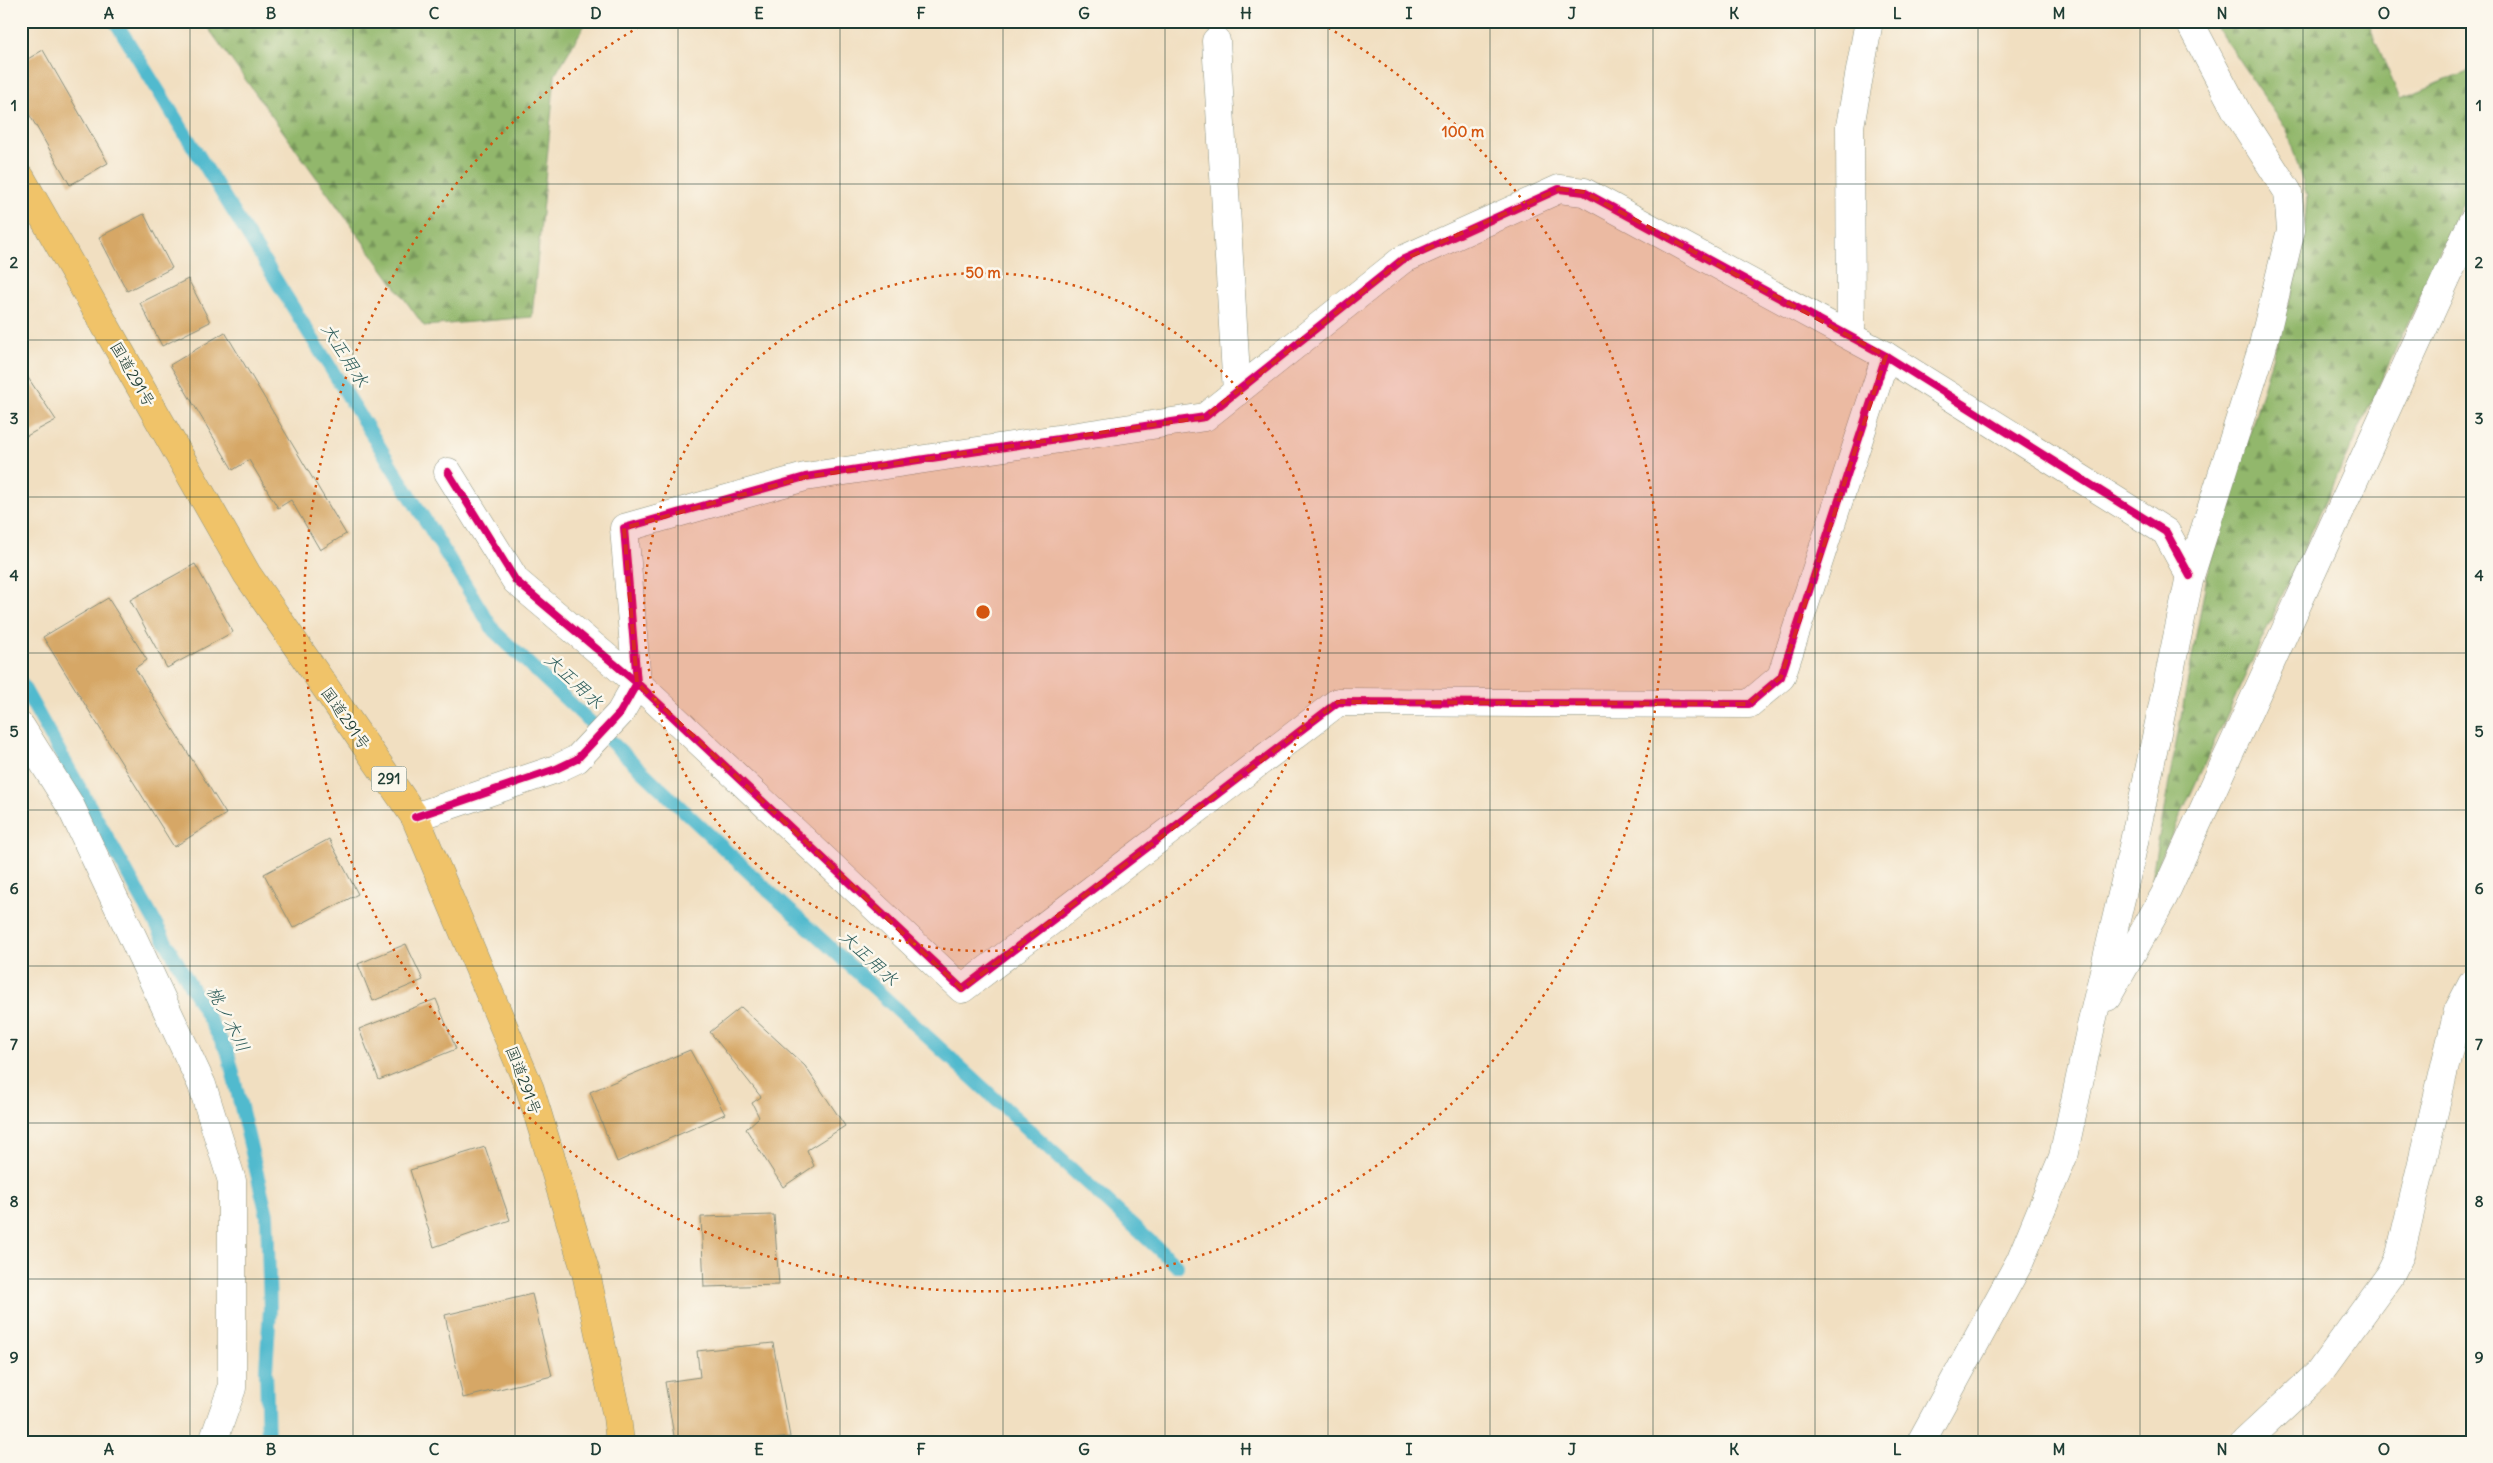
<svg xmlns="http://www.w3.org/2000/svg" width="2493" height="1463" font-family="Delius,'Klee One',sans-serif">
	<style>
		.forest { fill: url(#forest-firs); stroke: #587a50 }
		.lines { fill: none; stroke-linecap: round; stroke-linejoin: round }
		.stream { stroke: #51bace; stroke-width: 14 }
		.building { fill: #d6a766 }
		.street-casing { stroke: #888e7a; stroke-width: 29 }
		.highway-casing { stroke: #888e7a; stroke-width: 29 }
		.street { stroke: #fff; stroke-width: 28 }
		.highway { stroke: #f0c369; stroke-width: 28 }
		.cycleway-casing { stroke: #fbf7ec; stroke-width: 11 }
		.cycleway { stroke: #d6006c; stroke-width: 8 }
		.marked { fill: #d62828; fill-opacity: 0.2; stroke: #d62828; stroke-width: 4; stroke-dasharray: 10 6; stroke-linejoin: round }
		.grid { fill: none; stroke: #1f3d34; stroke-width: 1; stroke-opacity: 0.55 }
		.ring { fill: none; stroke: #d45610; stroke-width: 2.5; stroke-dasharray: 2.5 5 }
		.labels { text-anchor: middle; stroke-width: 5; stroke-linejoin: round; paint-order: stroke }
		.shield { fill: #fbf7ec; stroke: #61756b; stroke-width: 1 }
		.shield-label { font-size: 15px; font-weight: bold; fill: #1f3d34 }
		.street-label { font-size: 16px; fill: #1f3d34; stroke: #fbf7ec }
		.water-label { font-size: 18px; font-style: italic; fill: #2c5c5a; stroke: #fbf7ec }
		.centre { fill: #d45610; stroke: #fbf7ec; stroke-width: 2.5 }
		.ring-label { font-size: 15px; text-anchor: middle; font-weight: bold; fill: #d45610; stroke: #fbf7ec; stroke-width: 5; stroke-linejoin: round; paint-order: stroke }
		.neatline { fill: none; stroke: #1f3d34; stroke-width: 2 }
		.grid-label { font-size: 16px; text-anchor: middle; font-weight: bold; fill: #1f3d34 }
	</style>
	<defs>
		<pattern id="forest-firs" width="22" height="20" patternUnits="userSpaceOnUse" patternTransform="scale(1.25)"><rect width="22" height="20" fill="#92b76c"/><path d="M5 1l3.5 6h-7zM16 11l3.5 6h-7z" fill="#77965a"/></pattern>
	</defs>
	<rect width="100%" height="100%" fill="#fbf7ec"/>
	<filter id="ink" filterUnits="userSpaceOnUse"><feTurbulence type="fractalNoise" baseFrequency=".02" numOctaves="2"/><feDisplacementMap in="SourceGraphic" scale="10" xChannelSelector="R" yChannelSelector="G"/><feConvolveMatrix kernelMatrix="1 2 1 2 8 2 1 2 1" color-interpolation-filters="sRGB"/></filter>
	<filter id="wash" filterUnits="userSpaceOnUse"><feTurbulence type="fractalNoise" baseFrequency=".0096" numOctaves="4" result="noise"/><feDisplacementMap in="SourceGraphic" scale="20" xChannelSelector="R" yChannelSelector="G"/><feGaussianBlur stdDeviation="1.12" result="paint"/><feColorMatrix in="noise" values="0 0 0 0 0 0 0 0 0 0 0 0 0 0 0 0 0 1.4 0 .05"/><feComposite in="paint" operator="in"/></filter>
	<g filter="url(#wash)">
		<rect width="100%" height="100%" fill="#f1dfc1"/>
		<!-- forest -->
		<g class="forest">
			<polygon points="203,21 587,21 555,75 532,317 424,326"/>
			<polygon points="2212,21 2375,21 2369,25 2400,99 2470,70 2470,188 2151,880 2207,576 2302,258 2307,196 2287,130"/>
		</g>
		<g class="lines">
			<!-- stream -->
			<g class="stream">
				<polyline points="115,21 494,631 773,895 1177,1266"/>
				<polyline points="21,683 228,1053 267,1215 270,1309 266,1370 268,1442"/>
			</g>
		</g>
		<g id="blocks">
			<!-- building -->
			<g class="building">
				<polygon points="43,50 108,163 70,185 21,100 21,63"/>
				<polygon points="144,214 172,268 127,291 99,237"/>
				<polygon points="188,279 210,322 162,346 140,303"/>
				<polygon points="225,332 346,534 320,550 291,500 278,508 249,460 233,470 170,365"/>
				<polygon points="21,367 56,420 21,439"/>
				<polygon points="195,564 233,632 167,668 130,600"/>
				<polygon points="108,598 147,660 135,668 226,814 174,847 43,637"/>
				<polygon points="329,839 358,894 293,928 264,874"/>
				<polygon points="406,944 423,980 373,1001 358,964"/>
				<polygon points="436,999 456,1049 379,1080 359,1029"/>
				<polygon points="741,1007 805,1066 845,1126 807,1150 814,1166 783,1187 746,1129 759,1117 752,1103 761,1097 710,1032"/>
				<polygon points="690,1050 725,1114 617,1162 590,1092"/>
				<polygon points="485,1147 510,1220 434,1247 410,1170"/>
				<polygon points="774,1215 779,1285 704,1287 701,1217"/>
				<polygon points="532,1294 552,1376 463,1398 445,1315"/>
				<polygon points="773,1343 790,1437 747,1442 675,1442 665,1382 700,1377 697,1351"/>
			</g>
		</g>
	</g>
	<g filter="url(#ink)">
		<use href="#blocks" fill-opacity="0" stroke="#888e7a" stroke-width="1"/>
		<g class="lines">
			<!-- street casing -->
			<g class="street-casing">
				<g id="street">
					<polyline points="1216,41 1237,392"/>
					<polyline points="1851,336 1850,126 1869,21"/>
					<polyline points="448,472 516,581 637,683 962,989 1338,702 1749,704 1781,677 1886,356"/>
					<polyline points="21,727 70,805 135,942 202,1085 232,1181 232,1388 213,1442"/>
					<polyline points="415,817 556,769 577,759 620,713 637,683 624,528 805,477 1205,417 1402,260 1559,189 1584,192 1886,356 2166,532 2190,576"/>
					<polyline points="2107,997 2164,896 2472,222"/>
					<polyline points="1921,1442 2020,1261 2063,1157 2091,1026 2131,856 2190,576 2262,349 2291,230 2288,192 2238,114 2189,21"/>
					<polyline points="2245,1442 2319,1373 2390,1275 2400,1255 2458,1011 2472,984"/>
				</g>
			</g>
			<!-- highway casing -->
			<g class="highway-casing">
				<polyline id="highway" points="21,178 247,574 415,817 530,1089 586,1273 617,1417 620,1442"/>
			</g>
			<!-- street -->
			<use href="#street" class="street"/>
			<!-- highway -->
			<use href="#highway" class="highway"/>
			<!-- cycleway casing -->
			<g class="cycleway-casing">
				<g id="cycleway">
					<polyline points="448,472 516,581 637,683 962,989 1338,702 1749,704 1781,677 1886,356"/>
					<polyline points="415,817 556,769 577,759 620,713 637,683 624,528 805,477 1205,417 1402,260 1559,189 1584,192 1886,356 2166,532 2190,576"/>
				</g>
			</g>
			<!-- cycleway -->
			<use href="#cycleway" class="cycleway"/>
		</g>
	</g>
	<!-- marked area -->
	<path class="marked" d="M1559,189l25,3 302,164 -105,321 -32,27 -411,-2 -376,287 -325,-306 -13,-155 181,-51 400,-60 197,-157z"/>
	<!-- grid -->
	<path class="grid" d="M190,21v1421M353,21v1421M515,21v1421M678,21v1421M840,21v1421M1003,21v1421M1165,21v1421M1328,21v1421M1490,21v1421M1653,21v1421M1815,21v1421M1978,21v1421M2140,21v1421M2303,21v1421M21,184h2451M21,340h2451M21,497h2451M21,653h2451M21,810h2451M21,966h2451M21,1123h2451M21,1279h2451"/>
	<!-- distance rings -->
	<g class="ring">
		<circle cx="983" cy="612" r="339"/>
		<path d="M1322 24A679 679 0 1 1 644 24"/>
	</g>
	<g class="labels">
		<!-- shield labels -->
		<rect class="shield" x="371.5" y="766.5" width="35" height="25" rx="4"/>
		<g class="shield-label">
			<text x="389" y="784">291</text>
		</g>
		<!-- street labels -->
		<g class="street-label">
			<text transform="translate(133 374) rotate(60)" y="6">国道291号</text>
			<text transform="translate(346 718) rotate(55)" y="6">国道291号</text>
			<text transform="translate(524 1080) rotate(69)" y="6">国道291号</text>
		</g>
		<!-- water labels -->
		<g class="water-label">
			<text transform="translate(345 355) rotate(58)" y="6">大正用水</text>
			<text transform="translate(574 681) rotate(43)" y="6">大正用水</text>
			<text transform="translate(869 958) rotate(43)" y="6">大正用水</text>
			<text transform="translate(228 1019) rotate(63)" y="6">桃ノ木川</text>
		</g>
	</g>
	<circle cx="983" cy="612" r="8" class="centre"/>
	<g class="ring-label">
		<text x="1463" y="137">100 m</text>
		<text x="983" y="278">50 m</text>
	</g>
	<!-- margin -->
	<rect width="2493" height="1463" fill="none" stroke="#fbf7ec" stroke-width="55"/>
	<rect x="28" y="28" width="2438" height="1408" class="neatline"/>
	<g class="grid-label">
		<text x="109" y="19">A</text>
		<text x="271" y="19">B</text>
		<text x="434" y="19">C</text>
		<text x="596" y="19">D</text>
		<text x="759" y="19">E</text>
		<text x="921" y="19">F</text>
		<text x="1084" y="19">G</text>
		<text x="1246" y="19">H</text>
		<text x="1409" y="19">I</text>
		<text x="1572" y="19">J</text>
		<text x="1734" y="19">K</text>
		<text x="1897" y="19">L</text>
		<text x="2059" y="19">M</text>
		<text x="2222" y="19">N</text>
		<text x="2384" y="19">O</text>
		<text x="14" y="111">1</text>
		<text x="2479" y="111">1</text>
		<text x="14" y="268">2</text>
		<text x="2479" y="268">2</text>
		<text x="14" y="424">3</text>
		<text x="2479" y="424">3</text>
		<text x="14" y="581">4</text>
		<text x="2479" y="581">4</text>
		<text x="14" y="737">5</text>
		<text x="2479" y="737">5</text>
		<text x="14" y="894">6</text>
		<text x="2479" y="894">6</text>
		<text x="14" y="1050">7</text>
		<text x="2479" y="1050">7</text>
		<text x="14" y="1207">8</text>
		<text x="2479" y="1207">8</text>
		<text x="14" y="1363">9</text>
		<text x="2479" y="1363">9</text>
		<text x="109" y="1455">A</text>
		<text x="271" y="1455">B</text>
		<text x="434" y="1455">C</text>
		<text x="596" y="1455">D</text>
		<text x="759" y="1455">E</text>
		<text x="921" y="1455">F</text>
		<text x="1084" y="1455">G</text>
		<text x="1246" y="1455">H</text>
		<text x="1409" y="1455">I</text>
		<text x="1572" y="1455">J</text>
		<text x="1734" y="1455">K</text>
		<text x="1897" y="1455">L</text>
		<text x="2059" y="1455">M</text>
		<text x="2222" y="1455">N</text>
		<text x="2384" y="1455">O</text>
	</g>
</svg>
